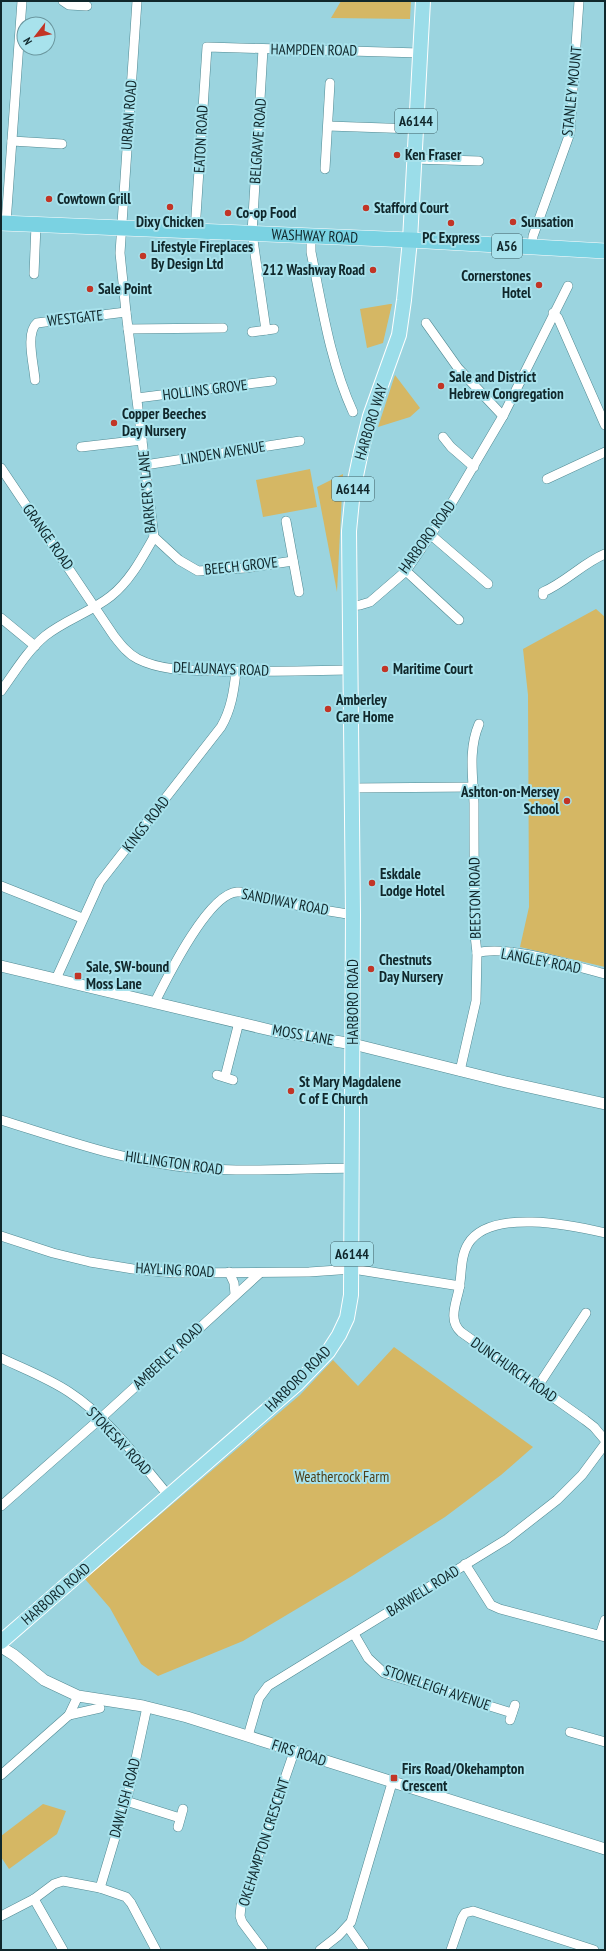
<svg xmlns="http://www.w3.org/2000/svg" width="606" height="1951" font-family="'PT Sans Narrow',sans-serif">
	<style>
		.green { fill: #d5b764 }
		.lines { fill: none; stroke-linecap: round; stroke-linejoin: round }
		.minor-casing { stroke: #518992; stroke-width: 10 }
		.tertiary-casing { stroke: #518992; stroke-width: 12 }
		.primary-casing { stroke: #fff; stroke-width: 16 }
		.trunk-casing { stroke: #fff; stroke-width: 16 }
		.minor { stroke: #fff; stroke-width: 9 }
		.tertiary { stroke: #fff; stroke-width: 11 }
		.primary { stroke: #9bdde9; stroke-width: 14 }
		.trunk { stroke: #7ad2e2; stroke-width: 15 }
		.poi-dot { fill: #c23526; stroke: #a8e2ec; stroke-width: 1.5 }
		.labels { text-anchor: middle; stroke-width: 4; stroke-linejoin: round; paint-order: stroke }
		.shield { fill: #a8e2ec; stroke: #3e5f65; stroke-width: 1 }
		.shield-label { font-size: 14px; font-weight: bold; fill: #10272b }
		.street-label { font-size: 15px; fill: #10272b; stroke: #a8e2ec }
		.poi-label { font-size: 15px; font-weight: bold; fill: #10272b; stroke: #a8e2ec; text-anchor: start }
		.park-label { font-size: 15px; fill: #4d3f18; stroke: #a8e2ec }
	</style>
	<rect width="100%" height="100%" fill="#9bd4df"/>
	<!-- green -->
	<g class="green">
		<polygon points="341,1 411,1 410,19 331,18"/>
		<polygon points="390,304 392,304 383,343 367,348 360,309"/>
		<polygon points="395,375 420,408 410,417 378,427"/>
		<polygon points="310,469 317,507 263,517 256,480"/>
		<polygon points="343,474 337,592 317,487"/>
		<polygon points="596,609 605,617 605,967 520,947 529,907 528,695 523,649"/>
		<polygon points="394,1347 533,1447 501,1475 445,1517 352,1576 243,1641 158,1676 141,1664 110,1608 85,1579 300,1395 333,1360 358,1386"/>
		<polygon points="43,1804 66,1811 57,1834 9,1869 1,1857 1,1836"/>
	</g>
	<g class="lines">
		<!-- minor casing -->
		<g class="minor-casing">
			<g id="minor">
				<polyline points="63,1 69,5 87,6"/>
				<polyline points="263,49 252,233 266,330"/>
				<polyline points="328,126 415,129"/>
				<polyline points="12,141 62,144"/>
				<polyline points="413,159 479,161"/>
				<polyline points="325,169 330,83"/>
				<polyline points="6,223 22,1"/>
				<polyline points="195,231 207,47 420,53"/>
				<path d="M311,236v16c11,54 19,110 42,160"/>
				<polyline points="532,247 533,236 570,133 579,1"/>
				<polyline points="34,274 36,225"/>
				<polyline points="553,313 558,318 605,425"/>
				<polyline points="426,323 458,368 503,416"/>
				<polyline points="128,329 223,328"/>
				<polyline points="252,332 274,329"/>
				<path d="M35,380c-1,-15 -10,-47 2,-57l89,-11"/>
				<polyline points="137,398 272,381"/>
				<polyline points="443,437 451,447 474,467"/>
				<polyline points="81,447 142,440"/>
				<polyline points="145,465 300,441"/>
				<path d="M1,468l113,168c7,9 14,18 24,23 24,12 52,11 78,12 45,1 89,0 134,-1"/>
				<polyline points="547,479 605,452"/>
				<polyline points="286,521 299,592"/>
				<polyline points="431,535 488,584"/>
				<polyline points="154,537 179,560 198,571 245,568 293,561"/>
				<polyline points="406,571 459,620"/>
				<path d="M543,595v-3c23,-10 40,-29 62,-38"/>
				<polyline points="349,606 360,605 370,602 406,571 447,511 503,416 568,286"/>
				<polyline points="1,618 35,646"/>
				<path d="M1,691c14,-19 26,-40 44,-55 20,-16 46,-24 66,-40 19,-15 31,-38 43,-59l-28,-225 -6,-59 17,-252"/>
				<polyline points="352,788 474,787"/>
				<polyline points="1,886 82,918"/>
				<path d="M477,953c29,-9 96,13 128,21"/>
				<path d="M56,979l44,-97 121,-155c10,-17 13,-36 15,-56"/>
				<path d="M155,1002c12,-24 53,-108 82,-110 13,-1 31,6 44,10 24,5 48,9 72,13"/>
				<path d="M460,1071l16,-70 1,-48 -2,-18c-1,-44 -1,-88 -1,-132 -1,-27 -6,-53 5,-79"/>
				<polyline points="217,1075 233,1080"/>
				<polyline points="225,1077 239,1022"/>
				<path d="M1,1120c62,19 125,42 191,48 53,4 107,1 161,0"/>
				<path d="M605,1233c-33,-8 -115,-25 -137,11 -8,13 -6,30 -9,45 -3,15 -11,31 2,43l124,88 9,7 11,13"/>
				<polyline points="1,1236 53,1253 90,1262 133,1269 174,1273 309,1272 353,1269 460,1286"/>
				<polyline points="229,1272 234,1283 235,1294"/>
				<path d="M1,1358c23,11 47,20 68,34 40,26 69,68 100,104"/>
				<polyline points="538,1386 586,1313"/>
				<polyline points="1,1506 101,1418 260,1273"/>
				<polyline points="465,1564 491,1605 500,1609 605,1637"/>
				<polyline points="354,1634 368,1658 384,1673 512,1713"/>
				<polyline points="600,1635 605,1620"/>
				<polyline points="69,1715 100,1708"/>
				<polyline points="510,1720 515,1705"/>
				<polyline points="570,1732 605,1742"/>
				<polyline points="248,1736 259,1698 268,1686 507,1539 557,1500 582,1475 605,1444"/>
				<polyline points="1,1775 69,1715 78,1696"/>
				<polyline points="126,1801 180,1818"/>
				<polyline points="178,1827 183,1809"/>
				<polyline points="100,1888 129,1791 147,1707"/>
				<polyline points="34,1899 63,1950"/>
				<polyline points="1,1916 34,1899 54,1884 63,1881 100,1888 126,1897 131,1903 156,1950"/>
				<polyline points="348,1927 364,1950"/>
				<polyline points="263,1950 242,1922 240,1916 241,1906 294,1752"/>
				<polyline points="320,1950 338,1936 351,1922 392,1783"/>
				<polyline points="451,1950 462,1918 465,1913 473,1911 594,1950"/>
			</g>
		</g>
		<!-- tertiary casing -->
		<g class="tertiary-casing">
			<g id="tertiary">
				<polyline points="1,966 274,1031 353,1044 506,1082 605,1104"/>
				<polyline points="1,1647 14,1655 44,1680 78,1696 143,1706 187,1717 605,1849"/>
			</g>
		</g>
		<!-- primary casing -->
		<g class="primary-casing">
			<polyline id="primary" points="1,1642 297,1384 328,1352 339,1335 347,1318 351,1295 353,915 349,531 353,490 361,452 370,416 399,335 404,300 410,240 423,1"/>
		</g>
		<!-- trunk casing -->
		<g class="trunk-casing">
			<g id="trunk">
				<path id="s1" d="M1,223l409,17 195,11"/>
			</g>
		</g>
		<!-- minor -->
		<use href="#minor" class="minor"/>
		<!-- tertiary -->
		<use href="#tertiary" class="tertiary"/>
		<!-- primary -->
		<use href="#primary" class="primary"/>
		<!-- trunk -->
		<use href="#trunk" class="trunk"/>
	</g>
	<!-- markers -->
	<g class="poi-dot">
		<circle cx="397" cy="155" r="4"/>
		<circle cx="49" cy="199" r="4"/>
		<circle cx="170" cy="207" r="4"/>
		<circle cx="366" cy="208" r="4"/>
		<circle cx="228" cy="213" r="4"/>
		<circle cx="513" cy="222" r="4"/>
		<circle cx="451" cy="223" r="4"/>
		<circle cx="143" cy="256" r="4"/>
		<circle cx="373" cy="270" r="4"/>
		<circle cx="539" cy="285" r="4"/>
		<circle cx="90" cy="289" r="4"/>
		<circle cx="441" cy="386" r="4"/>
		<circle cx="114" cy="423" r="4"/>
		<circle cx="385" cy="669" r="4"/>
		<circle cx="328" cy="709" r="4"/>
		<circle cx="567" cy="801" r="4"/>
		<circle cx="372" cy="883" r="4"/>
		<circle cx="371" cy="969" r="4"/>
		<rect x="74" y="972" width="8" height="8" rx="2"/>
		<circle cx="291" cy="1091" r="4"/>
		<rect x="390" y="1774" width="8" height="8" rx="2"/>
	</g>
	<g class="labels">
		<!-- shield labels -->
		<g class="shield">
			<rect x="395" y="109" width="42" height="24" rx="3"/>
			<rect x="492" y="234" width="30" height="24" rx="3"/>
			<rect x="332" y="477" width="42" height="24" rx="3"/>
			<rect x="331" y="1242" width="42" height="24" rx="3"/>
		</g>
		<g class="shield-label">
			<text x="416" y="126">A6144</text>
			<text x="507" y="251">A56</text>
			<text x="353" y="494">A6144</text>
			<text x="352" y="1259">A6144</text>
		</g>
		<!-- street labels -->
		<g class="street-label">
			<text transform="translate(314 50) rotate(1)" y="5">HAMPDEN ROAD</text>
			<text transform="translate(572 91) rotate(-84)" y="5">STANLEY MOUNT</text>
			<text transform="translate(129 115) rotate(-86)" y="5">URBAN ROAD</text>
			<text transform="translate(201 139) rotate(-87)" y="5">EATON ROAD</text>
			<text transform="translate(258 141) rotate(-86)" y="5">BELGRAVE ROAD</text>
			<text dy="5" stroke="none"><textPath href="#s1" startOffset="314">WASHWAY ROAD</textPath></text>
			<text transform="translate(75 318) rotate(-6)" y="5">WESTGATE</text>
			<text transform="translate(205 390) rotate(-7)" y="5">HOLLINS GROVE</text>
			<text transform="translate(371 422) rotate(-73)" y="5">HARBORO WAY</text>
			<text transform="translate(223 453) rotate(-9)" y="5">LINDEN AVENUE</text>
			<text transform="translate(147 492) rotate(-95)" y="5">BARKER'S LANE</text>
			<text transform="translate(48 537) rotate(55)" y="5">GRANGE ROAD</text>
			<text transform="translate(427 537) rotate(-54)" y="5">HARBORO ROAD</text>
			<text transform="translate(241 566) rotate(-6)" y="5">BEECH GROVE</text>
			<text transform="translate(221 669) rotate(2)" y="5">DELAUNAYS ROAD</text>
			<text transform="translate(146 824) rotate(-52)" y="5">KINGS ROAD</text>
			<text transform="translate(475 898) rotate(-91)" y="5">BEESTON ROAD</text>
			<text transform="translate(285 902) rotate(11)" y="5">SANDIWAY ROAD</text>
			<text transform="translate(541 961) rotate(11)" y="5">LANGLEY ROAD</text>
			<text transform="translate(353 1002) rotate(-90)" y="5">HARBORO ROAD</text>
			<text transform="translate(303 1035) rotate(10)" y="5">MOSS LANE</text>
			<text transform="translate(174 1163) rotate(8)" y="5">HILLINGTON ROAD</text>
			<text transform="translate(175 1270) rotate(3)" y="5">HAYLING ROAD</text>
			<text transform="translate(168 1356) rotate(-43)" y="5">AMBERLEY ROAD</text>
			<text transform="translate(514 1370) rotate(35)" y="5">DUNCHURCH ROAD</text>
			<text transform="translate(298 1379) rotate(-45)" y="5">HARBORO ROAD</text>
			<text transform="translate(119 1441) rotate(47)" y="5">STOKESAY ROAD</text>
			<text transform="translate(423 1591) rotate(-32)" y="5">BARWELL ROAD</text>
			<text transform="translate(56 1594) rotate(-41)" y="5">HARBORO ROAD</text>
			<text transform="translate(437 1688) rotate(19)" y="5">STONELEIGH AVENUE</text>
			<text transform="translate(299 1753) rotate(18)" y="5">FIRS ROAD</text>
			<text transform="translate(125 1798) rotate(-75)" y="5">DAWLISH ROAD</text>
			<text transform="translate(264 1842) rotate(-72)" y="5">OKEHAMPTON CRESCENT</text>
		</g>
		<!-- poi labels -->
		<g class="poi-label">
			<text x="405" y="160">Ken Fraser</text>
			<text x="57" y="204">Cowtown Grill</text>
			<text x="374" y="213">Stafford Court</text>
			<text x="236" y="218">Co-op Food</text>
			<text x="170" y="227" text-anchor="middle">Dixy Chicken</text>
			<text x="521" y="227">Sunsation</text>
			<text x="451" y="243" text-anchor="middle">PC Express</text>
			<text x="151" y="252">Lifestyle Fireplaces<tspan x="151" dy="17">By Design Ltd</tspan></text>
			<text x="365" y="275" text-anchor="end">212 Washway Road</text>
			<text x="531" y="281" text-anchor="end">Cornerstones<tspan x="531" dy="17">Hotel</tspan></text>
			<text x="98" y="294">Sale Point</text>
			<text x="449" y="382">Sale and District<tspan x="449" dy="17">Hebrew Congregation</tspan></text>
			<text x="122" y="419">Copper Beeches<tspan x="122" dy="17">Day Nursery</tspan></text>
			<text x="393" y="674">Maritime Court</text>
			<text x="336" y="705">Amberley<tspan x="336" dy="17">Care Home</tspan></text>
			<text x="559" y="797" text-anchor="end">Ashton-on-Mersey<tspan x="559" dy="17">School</tspan></text>
			<text x="380" y="879">Eskdale<tspan x="380" dy="17">Lodge Hotel</tspan></text>
			<text x="379" y="965">Chestnuts<tspan x="379" dy="17">Day Nursery</tspan></text>
			<text x="86" y="972">Sale, SW-bound<tspan x="86" dy="17">Moss Lane</tspan></text>
			<text x="299" y="1087">St Mary Magdalene<tspan x="299" dy="17">C of E Church</tspan></text>
			<text x="402" y="1774">Firs Road/Okehampton<tspan x="402" dy="17">Crescent</tspan></text>
		</g>
		<!-- park labels -->
		<g class="park-label">
			<text x="342" y="1482">Weathercock Farm</text>
		</g>
	</g>
	<!-- border -->
	<rect width="606" height="1951" fill="none" stroke="#10272b" stroke-width="4"/>
	<!-- north arrow -->
	<g transform="translate(36 36) rotate(239)"><circle r="19" fill="#a8e2ec" stroke="#6b979f"/>
	<path d="M0-3L7 15L0 10L-7 15Z" fill="#c23526"/>
	<text y="-6" font-size="11" font-weight="bold" text-anchor="middle" fill="#10272b">N</text>
	</g>
</svg>
